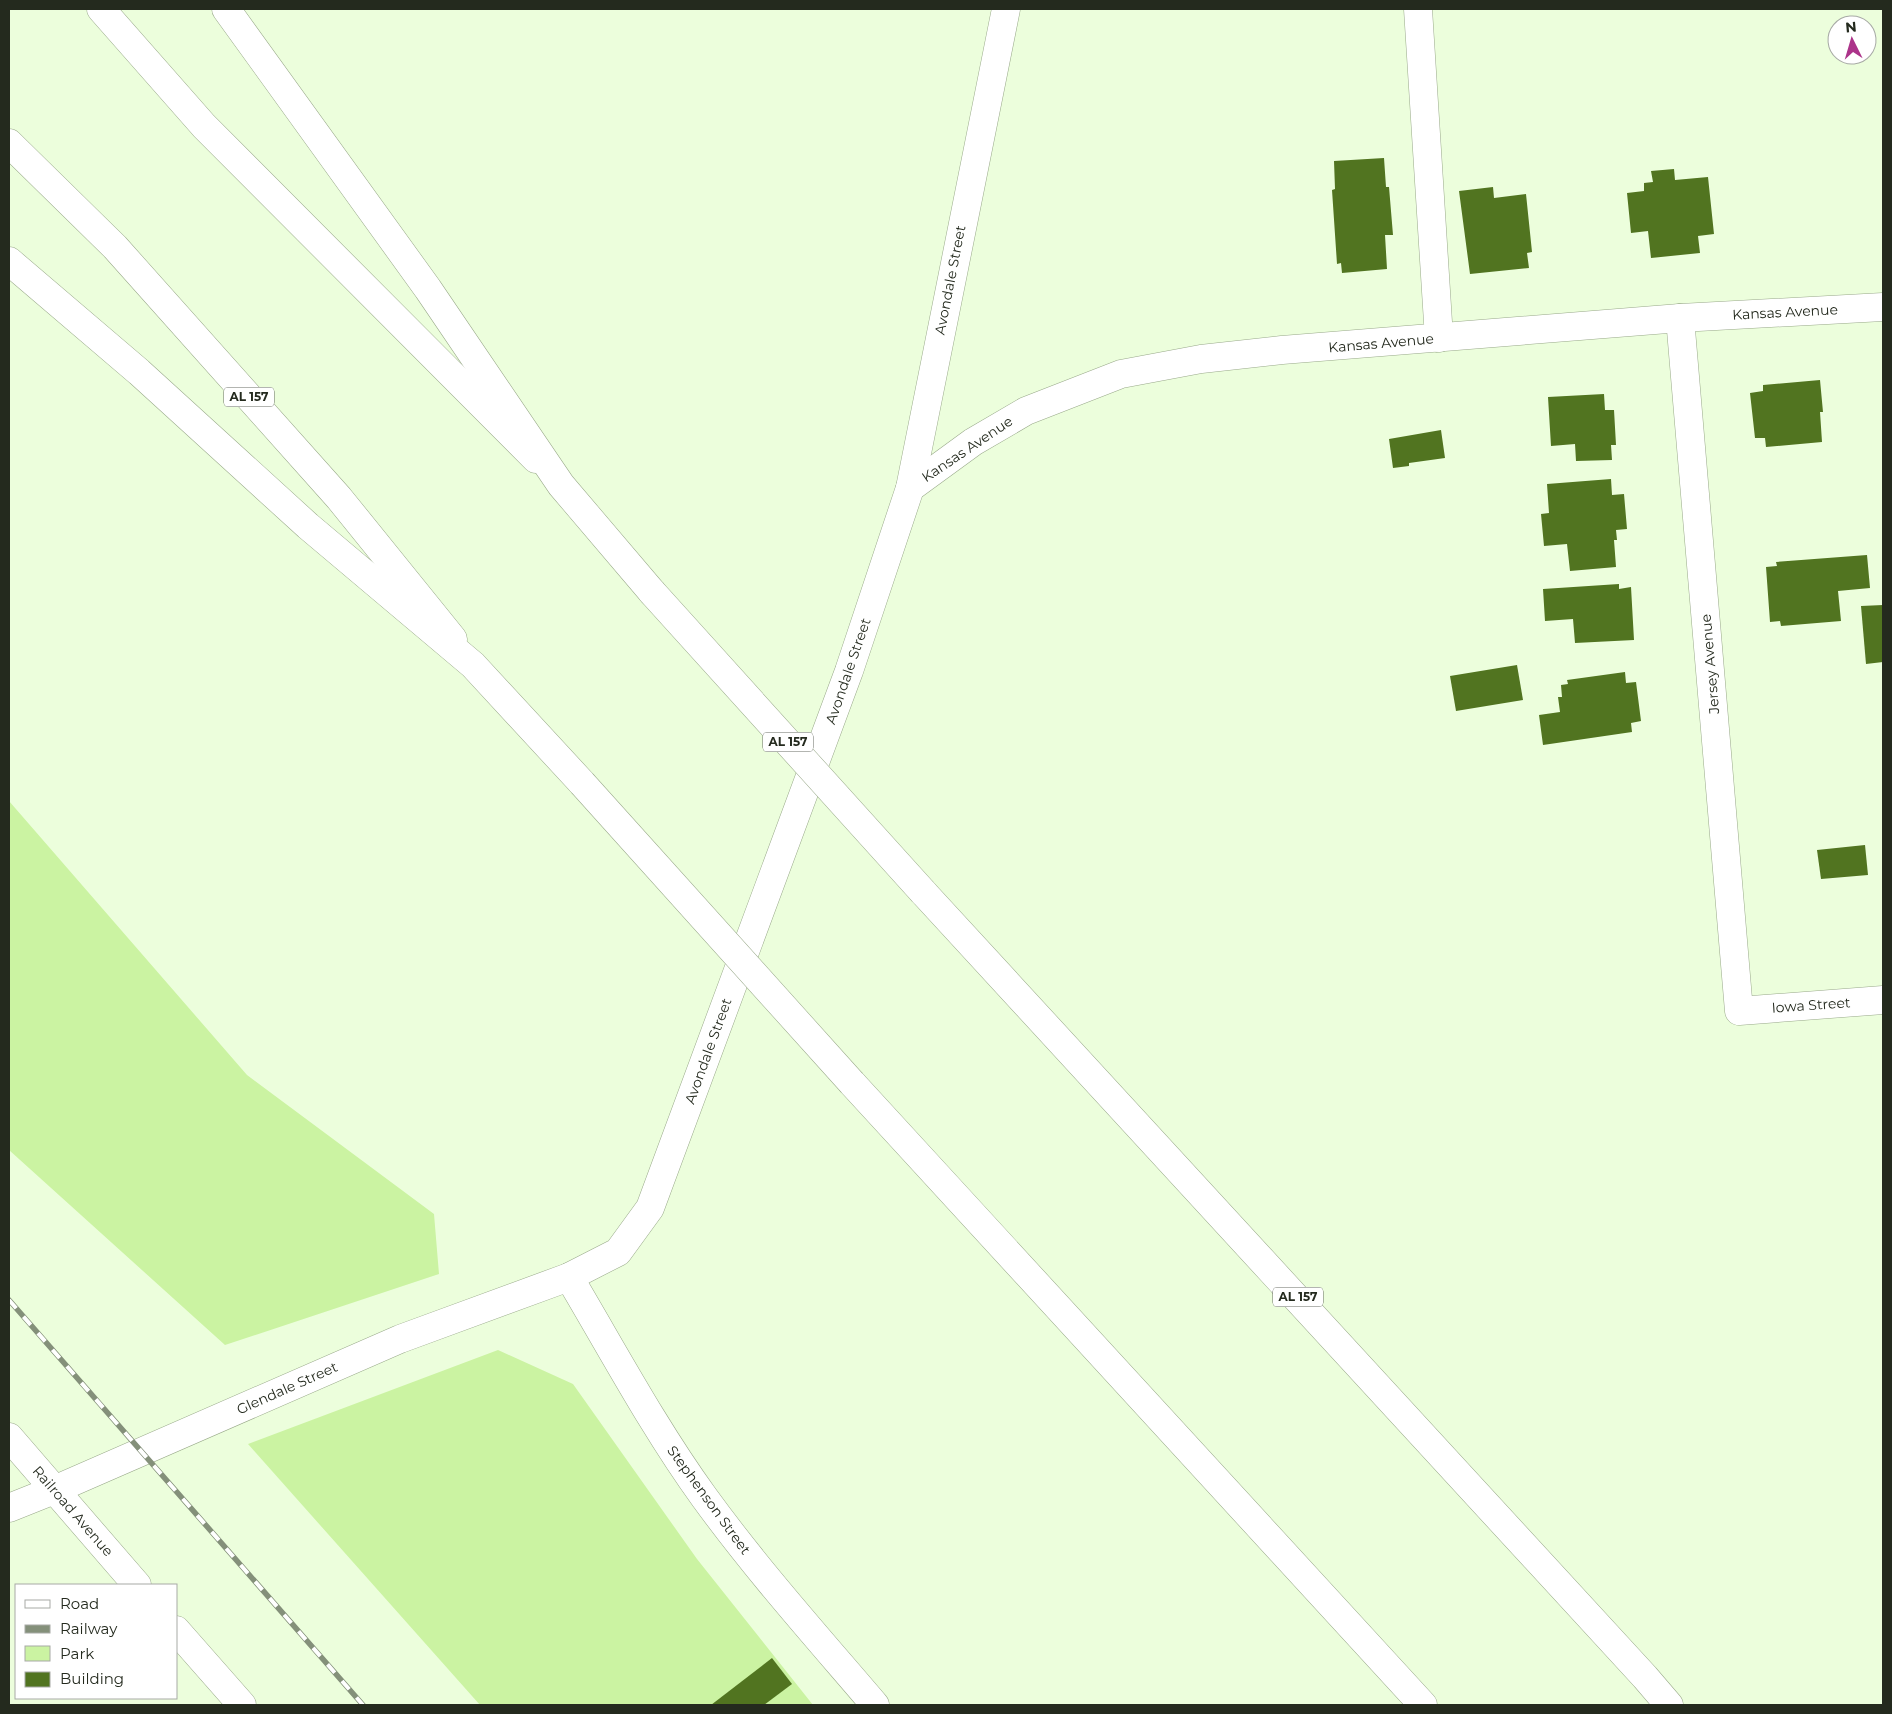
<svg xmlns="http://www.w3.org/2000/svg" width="1892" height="1714" font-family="Montserrat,sans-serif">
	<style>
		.green { fill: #cbf3a2 }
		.building { fill: #517420 }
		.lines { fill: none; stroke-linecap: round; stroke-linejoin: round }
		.minor-casing { stroke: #99a98a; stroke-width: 29 }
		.major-casing { stroke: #99a98a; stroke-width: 29 }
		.highway-casing { stroke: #99a98a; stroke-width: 29 }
		.minor { stroke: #fff; stroke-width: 28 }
		.major { stroke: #fff; stroke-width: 28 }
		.highway { stroke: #fff; stroke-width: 28 }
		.rail-casing { stroke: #84907a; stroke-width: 5.5 }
		.rail { stroke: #fff; stroke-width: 4; stroke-dasharray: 11; stroke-linecap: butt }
		.highway-bridge-casing { stroke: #99a98a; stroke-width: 29; stroke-linecap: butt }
		.highway-bridge { stroke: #fff; stroke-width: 28 }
		.labels { text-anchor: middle; stroke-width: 5; stroke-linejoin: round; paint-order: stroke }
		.shield { fill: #fff; stroke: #666a62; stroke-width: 1 }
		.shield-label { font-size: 12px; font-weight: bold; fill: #242a1e }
		.street-label { font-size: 14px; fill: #242a1e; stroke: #fff }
	</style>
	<rect width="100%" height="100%" fill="#ecfedc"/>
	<!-- green -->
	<g class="green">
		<polygon points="9,801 247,1075 434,1214 439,1274 225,1345 9,1150"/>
		<polygon points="498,1350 573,1384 697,1559 813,1705 480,1705 248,1444"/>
	</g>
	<!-- building -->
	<g class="building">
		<polygon points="1384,158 1386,187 1389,187 1393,235 1385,235 1387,269 1342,273 1341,263 1337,264 1332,190 1335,189 1334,161"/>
		<polygon points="1674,169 1675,180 1708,177 1714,234 1698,236 1700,253 1651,258 1648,231 1631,233 1627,193 1644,191 1644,183 1653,182 1651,171"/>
		<polygon points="1493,187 1494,198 1526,194 1532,252 1527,253 1529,268 1470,274 1459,191"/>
		<polygon points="1820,380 1823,412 1820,412 1822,442 1766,447 1765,438 1755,438 1750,393 1763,391 1763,385"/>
		<polygon points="1604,394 1605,410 1614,410 1616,445 1611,445 1612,460 1576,461 1575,444 1551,446 1548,397"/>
		<polygon points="1441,430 1445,458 1409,463 1409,466 1393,468 1389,439"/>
		<polygon points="1611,479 1612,495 1624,494 1627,529 1616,530 1617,540 1614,540 1616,567 1570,571 1567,544 1544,546 1541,514 1549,513 1547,484"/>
		<polygon points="1867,555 1870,588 1838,591 1841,621 1781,626 1780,621 1770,622 1766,567 1777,566 1776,562"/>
		<polygon points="1619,584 1619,589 1631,587 1634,640 1575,643 1573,619 1545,621 1543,589"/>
		<polygon points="1883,605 1883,662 1866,664 1861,606"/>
		<polygon points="1517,665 1523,700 1456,711 1450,676"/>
		<polygon points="1625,672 1626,683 1636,682 1641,721 1631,723 1632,732 1543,745 1539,715 1560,712 1558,697 1562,697 1561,685 1568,684 1567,680"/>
		<polygon points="1865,845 1868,875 1821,879 1817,850"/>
		<polygon points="772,1658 792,1684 764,1705 711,1705"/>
	</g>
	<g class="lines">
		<!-- minor casing -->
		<g class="minor-casing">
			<g id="minor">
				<polyline points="1418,9 1439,338"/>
				<polyline points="1680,318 1739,1011 1883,1000"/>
				<polyline points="910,488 973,442 1026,411 1121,374 1201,359 1282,350 1680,318 1883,307"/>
				<path d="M569,1277c44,74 85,151 135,220 53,73 113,140 171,208"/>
				<polyline points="9,1437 137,1585"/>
				<polyline points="9,1508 54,1490 400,1339 569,1277 618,1252 650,1208 849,671 910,488 1006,9"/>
				<polyline points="176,1630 242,1705"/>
			</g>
		</g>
		<!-- major casing -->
		<g class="major-casing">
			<g id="major">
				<polyline points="101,9 204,126 536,459"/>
				<polyline points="9,143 115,247 339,498 453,639"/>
			</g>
		</g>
		<!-- highway casing -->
		<g class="highway-casing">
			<g id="highway">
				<polyline points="226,9 428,289 561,485 652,592"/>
				<polyline points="9,261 139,372 308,526 473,665 582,783"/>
				<polyline points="923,892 1645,1677 1669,1705"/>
				<polyline points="852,1083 1423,1705"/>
			</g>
		</g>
		<!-- minor -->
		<use href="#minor" class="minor"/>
		<!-- major -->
		<use href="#major" class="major"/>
		<!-- highway -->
		<use href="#highway" class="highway"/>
		<!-- rail casing -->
		<g class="rail-casing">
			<polyline id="rail" points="9,1300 363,1705"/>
		</g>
		<!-- rail -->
		<use href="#rail" class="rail"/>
		<!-- highway-bridge casing -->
		<g class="highway-bridge-casing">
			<g id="highway-bridge">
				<polyline points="652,592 923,892"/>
				<polyline points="582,783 852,1083"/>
			</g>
		</g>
		<!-- highway-bridge -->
		<use href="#highway-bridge" class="highway-bridge"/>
	</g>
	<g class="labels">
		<!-- shield labels -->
		<g class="shield">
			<rect x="224" y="387.5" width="50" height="19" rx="4"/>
			<rect x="763" y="732.5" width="50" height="19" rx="4"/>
			<rect x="1273" y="1287.5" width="50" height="19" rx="4"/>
		</g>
		<g class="shield-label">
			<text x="249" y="401">AL 157</text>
			<text x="788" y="746">AL 157</text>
			<text x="1298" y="1301">AL 157</text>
		</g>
		<!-- street labels -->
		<g class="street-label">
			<text transform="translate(950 280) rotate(-79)" y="5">Avondale Street</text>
			<text transform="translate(1785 312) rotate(-3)" y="5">Kansas Avenue</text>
			<text transform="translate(1381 343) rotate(-5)" y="5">Kansas Avenue</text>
			<text transform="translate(967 449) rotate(-34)" y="5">Kansas Avenue</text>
			<text transform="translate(1710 664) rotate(-95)" y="5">Jersey Avenue</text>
			<text transform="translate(848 671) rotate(-71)" y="5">Avondale Street</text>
			<text transform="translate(1811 1005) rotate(-4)" y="5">Iowa Street</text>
			<text transform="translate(708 1051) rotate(-70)" y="5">Avondale Street</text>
			<text transform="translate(287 1388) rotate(-24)" y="5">Glendale Street</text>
			<text transform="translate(709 1500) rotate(54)" y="5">Stephenson Street</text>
			<text transform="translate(73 1511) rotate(49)" y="5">Railroad Avenue</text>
		</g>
	</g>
	<!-- border -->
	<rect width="1892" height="1714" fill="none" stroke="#242a1e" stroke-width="20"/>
	<!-- legend -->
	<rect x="15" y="1584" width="162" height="115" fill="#ffffff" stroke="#a7aaa5"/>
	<rect x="25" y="1600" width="25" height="8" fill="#ffffff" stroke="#a7aaa5"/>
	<text x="60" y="1609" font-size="15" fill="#242a1e">Road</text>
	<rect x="25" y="1625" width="25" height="8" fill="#84907a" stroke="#a7aaa5"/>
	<text x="60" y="1634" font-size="15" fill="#242a1e">Railway</text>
	<rect x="25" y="1646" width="25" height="15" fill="#cbf3a2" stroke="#a7aaa5"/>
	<text x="60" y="1659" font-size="15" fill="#242a1e">Park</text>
	<rect x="25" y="1672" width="25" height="15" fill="#517420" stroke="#a7aaa5"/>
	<text x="60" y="1684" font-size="15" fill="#242a1e">Building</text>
	<!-- north arrow -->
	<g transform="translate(1852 40) rotate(355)"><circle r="24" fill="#ffffff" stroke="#a7aaa5"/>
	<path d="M0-4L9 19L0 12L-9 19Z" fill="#ac348a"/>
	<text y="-8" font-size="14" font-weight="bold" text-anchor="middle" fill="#242a1e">N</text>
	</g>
</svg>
